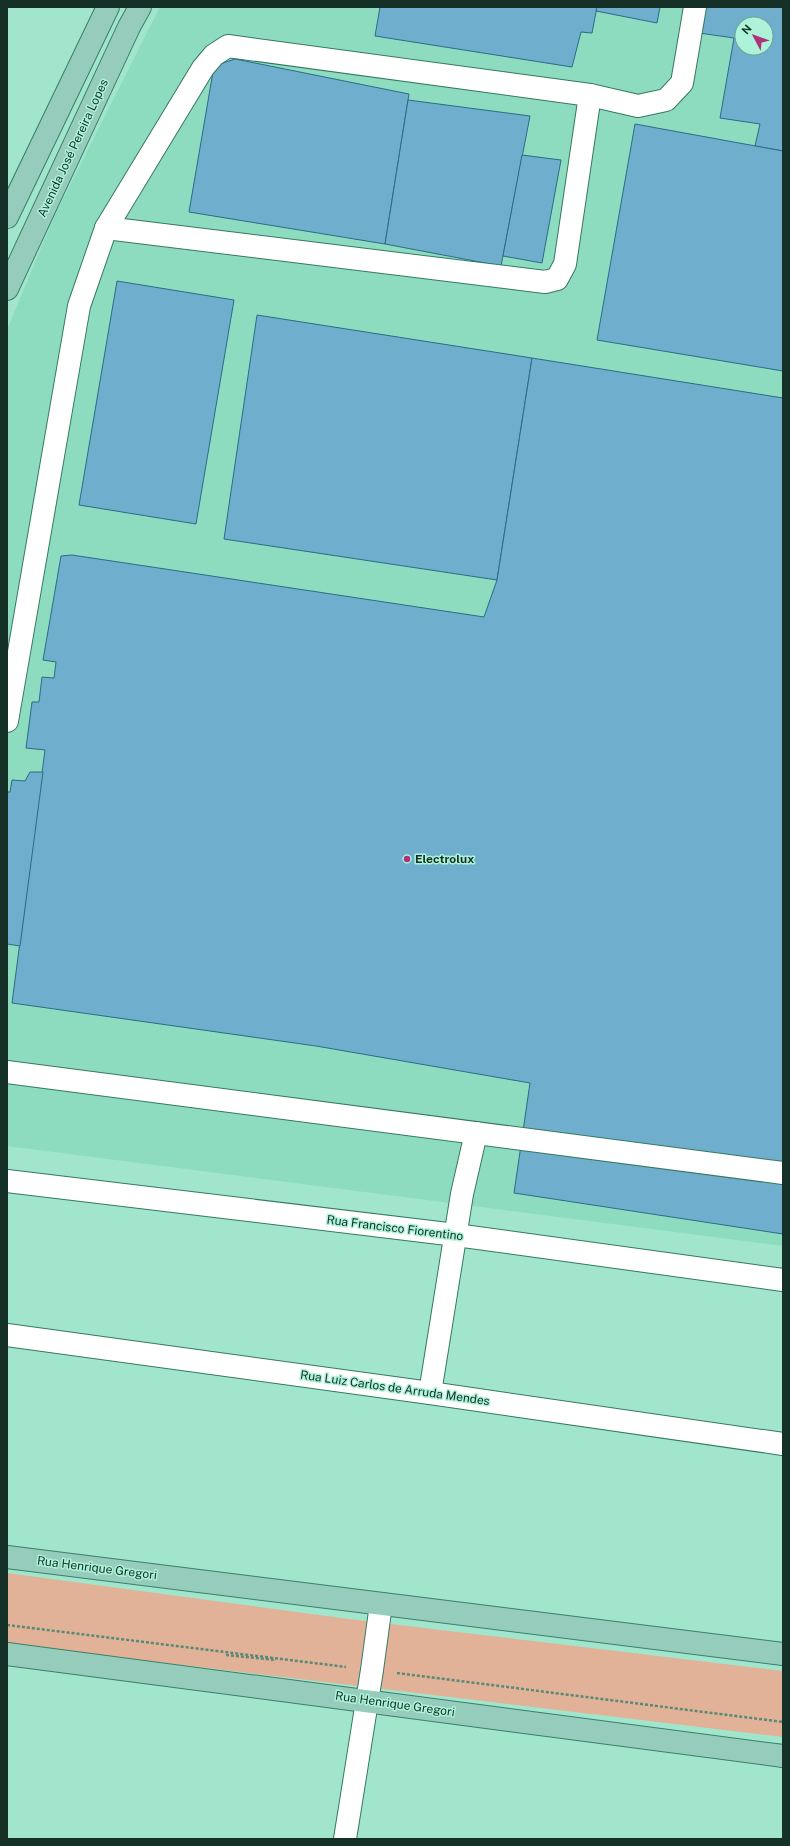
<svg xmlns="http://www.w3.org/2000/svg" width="790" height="1846" font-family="'Public Sans',sans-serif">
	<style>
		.built { fill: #8ddcc0; fill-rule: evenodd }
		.green { fill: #e2b298 }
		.building { fill: #6faecc; stroke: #2b6c87; fill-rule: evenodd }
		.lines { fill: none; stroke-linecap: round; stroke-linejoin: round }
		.minor-casing { stroke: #357963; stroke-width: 24 }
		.major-casing { stroke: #3a7f69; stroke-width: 24 }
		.path { stroke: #598978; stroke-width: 2.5; stroke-dasharray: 3 2; stroke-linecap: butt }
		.minor { stroke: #fff; stroke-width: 22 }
		.major { stroke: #95ccbb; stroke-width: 22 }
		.poi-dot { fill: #b1307b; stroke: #adf3d9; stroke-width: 1.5 }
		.labels { text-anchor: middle; stroke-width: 3; stroke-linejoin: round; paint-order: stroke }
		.street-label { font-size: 12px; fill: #143027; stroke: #adf3d9 }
		.poi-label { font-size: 12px; font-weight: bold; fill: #143027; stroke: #adf3d9; text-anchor: start }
	</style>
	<rect width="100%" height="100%" fill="#a0e5cc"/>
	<!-- built -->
	<path class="built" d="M160,7h623v1239l-776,-100v-816l47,-113zM742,24h24v24h-24z"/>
	<!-- green -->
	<polygon class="green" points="7,1573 349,1619 783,1671 783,1737 7,1644"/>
	<!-- building -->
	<g class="building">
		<polygon points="380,7 597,7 592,33 581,32 572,67 375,36"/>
		<polygon points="597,7 660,7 657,23 596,11"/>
		<path d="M702,7h81v144l-28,-5 5,-22 -40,-6 14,-80 -35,-5zM742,24h24v24h-24z"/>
		<polygon points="235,59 409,94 385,244 189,212 214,66"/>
		<polygon points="408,100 530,116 501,266 385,244"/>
		<polygon points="635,124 783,151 783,371 597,340"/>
		<polygon points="522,155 561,160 542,263 503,256"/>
		<polygon points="117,281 234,300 196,524 79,505"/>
		<polygon points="257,315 532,358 497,580 224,539"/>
		<polygon points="532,358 783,398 783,1234 514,1193 530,1083 316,1046 12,1003 45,750 26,748 32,702 39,702 42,677 54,678 56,662 43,660 61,556 72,555 484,617 497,580"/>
		<polygon points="30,772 43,772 20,946 7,944 7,792 10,792 12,780 25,781"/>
	</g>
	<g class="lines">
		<!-- minor casing -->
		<g class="minor-casing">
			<g id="minor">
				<polyline points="106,228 545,282 557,279 565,264 590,95"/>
				<polyline points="7,721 79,306 106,228 203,68 214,55 228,46 590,95 638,106 666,100 682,83 695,7"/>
				<polyline points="7,1072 783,1173"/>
				<polyline points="7,1181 456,1235 783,1280"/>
				<polyline points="7,1335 430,1393 783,1444"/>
				<polyline points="430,1393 462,1194 476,1133"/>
				<polyline points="345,1839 372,1670 381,1604"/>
			</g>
		</g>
		<!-- major casing -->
		<g class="major-casing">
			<g id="major">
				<polyline points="7,217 108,7"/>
				<polyline points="7,289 129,27 140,7"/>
				<polyline points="7,1557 783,1654"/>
				<polyline points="7,1654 783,1756"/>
			</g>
		</g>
		<!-- path -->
		<g class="path">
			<polyline points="7,1625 346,1667"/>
			<polyline points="226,1655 276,1660"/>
			<polyline points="397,1673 783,1722"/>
		</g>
		<!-- minor -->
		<use href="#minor" class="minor"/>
		<!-- major -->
		<use href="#major" class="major"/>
	</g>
	<!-- markers -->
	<circle class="poi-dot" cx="407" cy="859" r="4"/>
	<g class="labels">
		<!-- street labels -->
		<g class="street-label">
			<text transform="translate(73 148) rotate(-65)" y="4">Avenida José Pereira Lopes</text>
			<text transform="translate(395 1228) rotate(7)" y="4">Rua Francisco Fiorentino</text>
			<text transform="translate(395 1388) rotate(8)" y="4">Rua Luiz Carlos de Arruda Mendes</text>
			<text transform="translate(97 1568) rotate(7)" y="4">Rua Henrique Gregori</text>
			<text transform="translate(395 1704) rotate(8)" y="4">Rua Henrique Gregori</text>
		</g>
		<!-- poi labels -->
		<g class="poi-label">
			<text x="415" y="863">Electrolux</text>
		</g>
	</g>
	<!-- border -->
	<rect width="790" height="1846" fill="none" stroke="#143027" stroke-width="16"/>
	<!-- north arrow -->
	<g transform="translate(754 36) rotate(311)"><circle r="19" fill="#adf3d9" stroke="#70a592"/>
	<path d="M0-3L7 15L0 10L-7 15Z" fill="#b1307b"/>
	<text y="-6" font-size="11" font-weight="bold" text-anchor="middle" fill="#143027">N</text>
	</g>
</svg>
